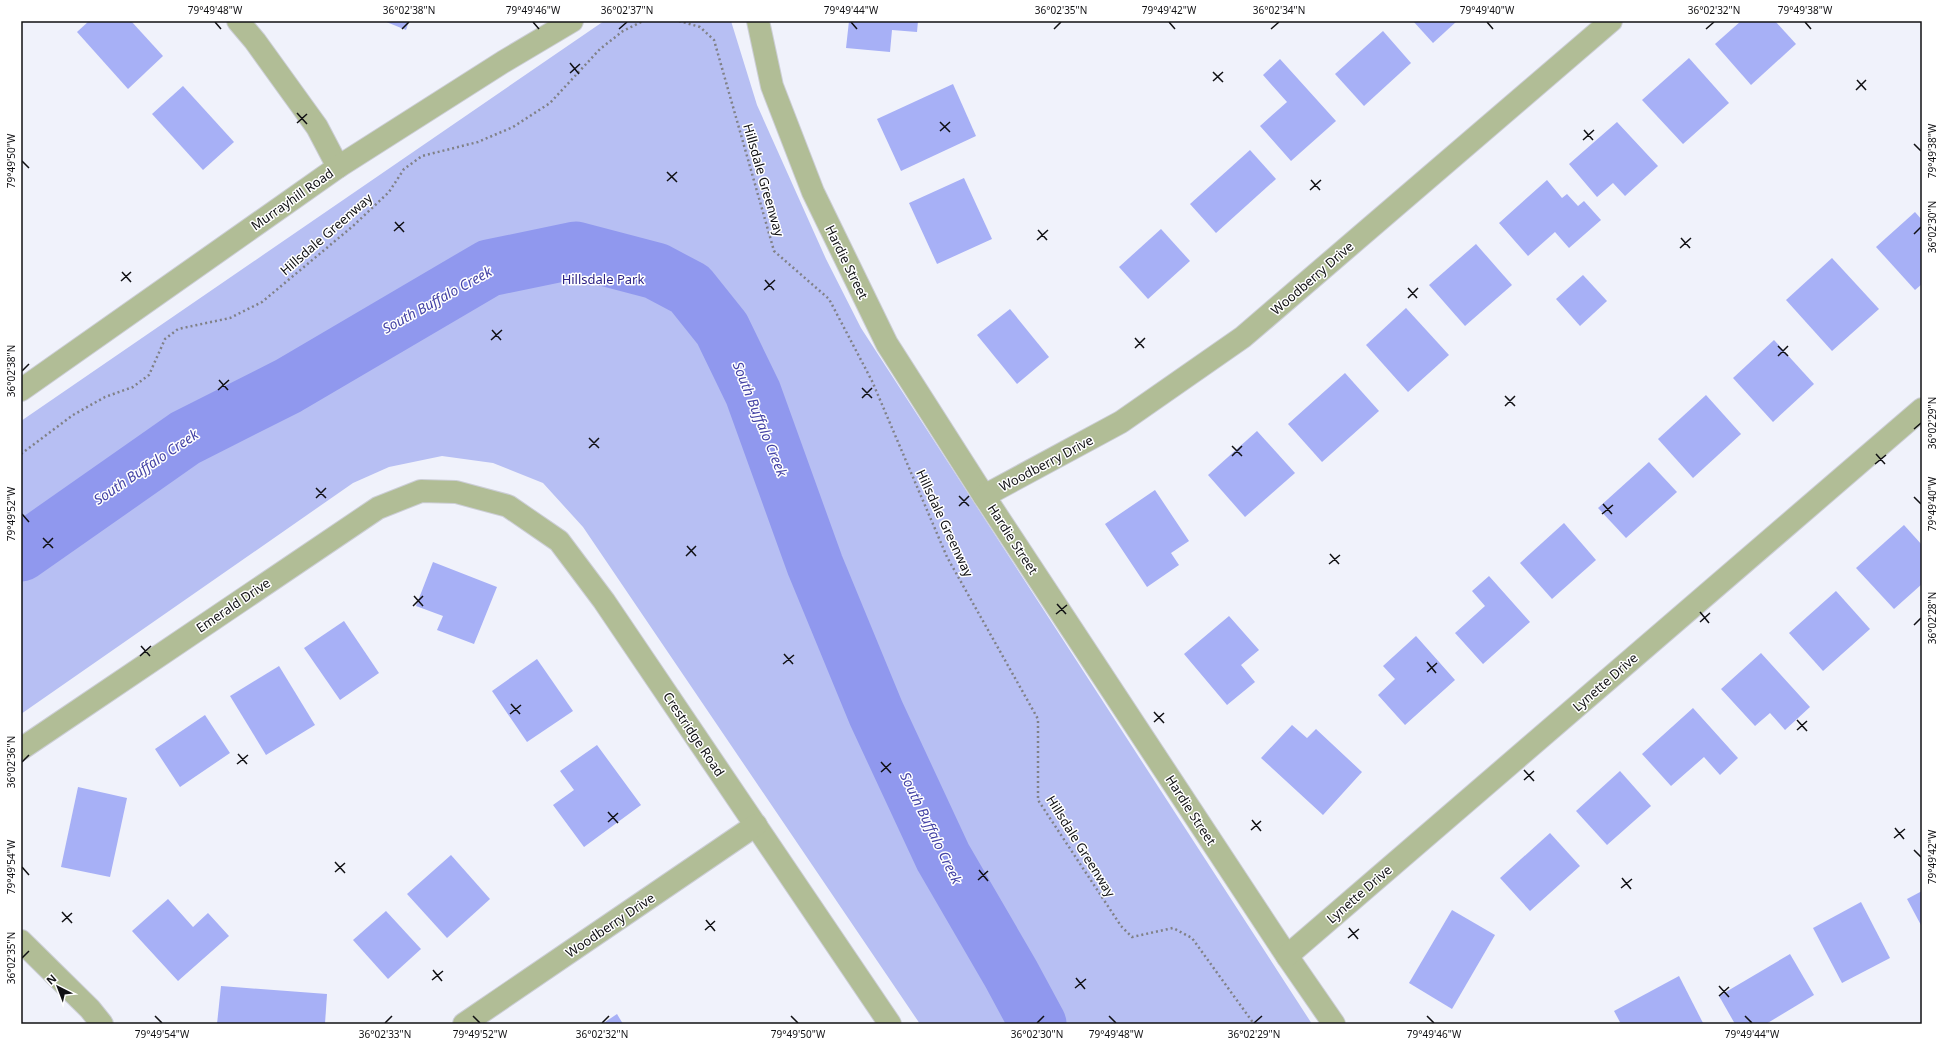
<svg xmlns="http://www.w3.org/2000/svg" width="1943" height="1045" font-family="'Noto Sans',sans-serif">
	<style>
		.green { fill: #b7bff3 }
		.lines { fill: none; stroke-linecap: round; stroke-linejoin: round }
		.river { stroke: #9098ee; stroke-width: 57 }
		.building { fill: #a7b0f6 }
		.minor-casing { stroke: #ccced6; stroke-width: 24 }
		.tertiary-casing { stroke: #ccced6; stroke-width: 24 }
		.path { stroke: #808187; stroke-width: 2.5; stroke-dasharray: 2 3; stroke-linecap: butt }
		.minor { stroke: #b1bd96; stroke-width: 22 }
		.tertiary { stroke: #b1bd96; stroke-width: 22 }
		.ticks { fill: none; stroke: #101013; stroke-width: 1.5 }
		.labels { text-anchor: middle; stroke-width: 3; stroke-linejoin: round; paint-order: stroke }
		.street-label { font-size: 13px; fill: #101013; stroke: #fff }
		.park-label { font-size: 13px; fill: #2c2284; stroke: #fff }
		.water-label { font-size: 14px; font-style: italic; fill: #4342a5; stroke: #fff }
		.neatline { fill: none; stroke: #101013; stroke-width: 1.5 }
		.ticks-label { font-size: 10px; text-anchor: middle; fill: #101013 }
	</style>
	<rect width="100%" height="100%" fill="#f0f2fb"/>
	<!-- green -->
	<polygon class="green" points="604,21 731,21 757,105 826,259 861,328 1312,1024 920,1024 583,527 543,483 493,463 442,456 389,467 353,483 21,714 21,421"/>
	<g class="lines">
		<!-- river -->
		<polyline class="river" points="21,553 185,438 288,386 489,268 576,250 656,271 690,289 722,329 753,393 815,565 876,713 943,857 1011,974 1038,1024"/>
	</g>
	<!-- building -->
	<g class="building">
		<polygon points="89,21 131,21 163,56 128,89 77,32"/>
		<polygon points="384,21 409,21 406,30"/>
		<polygon points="849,21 918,21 917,32 892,30 890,52 846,48"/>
		<polygon points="1413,21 1457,21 1433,43"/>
		<polygon points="1741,21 1775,21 1796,44 1751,85 1715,44"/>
		<polygon points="1383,31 1411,63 1364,106 1335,74"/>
		<polygon points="1689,58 1729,103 1683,144 1642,100"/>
		<polygon points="1280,59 1336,121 1291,161 1260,126 1287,102 1263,75"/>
		<polygon points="953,84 976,136 901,171 877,119"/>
		<polygon points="183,86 234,142 203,170 152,114"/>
		<polygon points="1617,122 1658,166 1625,196 1613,183 1597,197 1569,164"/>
		<polygon points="1250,150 1276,179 1216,233 1190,204"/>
		<polygon points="964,178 992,239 937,264 909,203"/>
		<polygon points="1547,180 1562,198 1567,194 1578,206 1584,201 1601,220 1569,248 1555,232 1528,256 1499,223"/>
		<polygon points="1915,212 1922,220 1922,284 1915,290 1876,247"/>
		<polygon points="1161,229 1190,261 1148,299 1119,267"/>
		<polygon points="1476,244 1512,285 1465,326 1429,285"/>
		<polygon points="1832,258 1879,309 1832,351 1786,300"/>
		<polygon points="1583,275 1607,301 1580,326 1556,299"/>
		<polygon points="1406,308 1449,355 1408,392 1366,345"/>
		<polygon points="1010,309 1049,357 1017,384 977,335"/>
		<polygon points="1774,340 1814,384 1773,422 1733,378"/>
		<polygon points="1345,373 1379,411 1322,462 1288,424"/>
		<polygon points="1706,395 1741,434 1693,478 1658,439"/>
		<polygon points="1257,431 1295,473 1245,517 1208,475"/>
		<polygon points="1649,462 1677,492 1626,538 1598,508"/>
		<polygon points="1155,490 1189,541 1171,553 1179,565 1147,587 1105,524"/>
		<polygon points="1564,523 1596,560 1552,599 1520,563"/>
		<polygon points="1904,525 1922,545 1922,584 1894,609 1856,568"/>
		<polygon points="433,562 497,587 474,644 437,630 443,616 416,606"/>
		<polygon points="1489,576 1530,622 1483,664 1455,633 1485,606 1472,591"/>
		<polygon points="1836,591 1870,629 1823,671 1789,633"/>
		<polygon points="1229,616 1259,650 1241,665 1255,682 1227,705 1184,654"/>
		<polygon points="344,621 379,673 340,700 304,648"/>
		<polygon points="1416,636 1455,680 1405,725 1378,695 1395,679 1383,666"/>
		<polygon points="1761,653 1810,707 1785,730 1770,713 1755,726 1721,689"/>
		<polygon points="537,659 573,711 527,742 492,691"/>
		<polygon points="279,666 315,725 266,755 230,696"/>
		<polygon points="1693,708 1738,758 1720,775 1704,757 1671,786 1642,754"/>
		<polygon points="205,715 230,753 180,787 155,749"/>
		<polygon points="1292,725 1307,738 1316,729 1362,772 1323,815 1261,758"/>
		<polygon points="597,745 641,805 584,847 553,805 574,790 560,771"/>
		<polygon points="1620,771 1651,806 1607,845 1576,811"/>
		<polygon points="78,787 127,798 110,877 61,867"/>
		<polygon points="1550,833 1580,866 1530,911 1500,878"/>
		<polygon points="451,855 490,899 447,938 407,894"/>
		<polygon points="1922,891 1922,927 1907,899"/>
		<polygon points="168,899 193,927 208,913 229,936 178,981 132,931"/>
		<polygon points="1861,902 1890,958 1842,983 1813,928"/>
		<polygon points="1452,910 1495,935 1452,1009 1409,983"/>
		<polygon points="386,911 421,949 388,979 353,940"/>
		<polygon points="1790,954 1814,995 1766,1024 1735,1024 1719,996"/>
		<polygon points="1679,976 1703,1023 1621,1024 1614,1011"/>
		<polygon points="221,986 327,994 325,1024 217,1024"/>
		<polygon points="617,1014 623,1024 602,1024"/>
	</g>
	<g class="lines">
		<!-- minor casing -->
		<g class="minor-casing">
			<g id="minor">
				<polyline points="238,21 255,41 317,127 338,167"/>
				<polyline points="758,21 772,86 813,192 887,344 984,496 1287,956 1334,1024"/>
				<polyline points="21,390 338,167 503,62 572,21"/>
				<polyline points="984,496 1121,422 1243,337 1611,21"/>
				<polyline points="21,749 378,508 421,491 456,492 508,506 559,541 604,601 890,1024"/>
				<polyline points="1287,956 1922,409"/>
				<polyline points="464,1024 756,825"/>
			</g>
		</g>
		<!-- tertiary casing -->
		<g class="tertiary-casing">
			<polyline id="tertiary" points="21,941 90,1009 102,1024"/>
		</g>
		<!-- path -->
		<g class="path">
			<polyline points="679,21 700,27 714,40 774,251 829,299 872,381 947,557 1038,719 1038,800 1121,926 1132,937 1173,928 1192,938 1254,1024"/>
			<polyline points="21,454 73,415 105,397 133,387 149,375 165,339 178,329 230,318 262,302 353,226 389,192 404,169 422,156 478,142 513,127 550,103 600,49 623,31 643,21"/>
		</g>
		<!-- minor -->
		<use href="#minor" class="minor"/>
		<!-- tertiary -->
		<use href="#tertiary" class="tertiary"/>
	</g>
	<!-- ticks -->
	<path class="ticks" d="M215,22l6,7M533,22l6,7M851,22l6,7M1169,22l6,7M1487,22l6,7M1805,22l6,7M402,29l7,-7M619,29l8,-7M1054,29l7,-7M1271,29l8,-7M1706,29l8,-7M570,63l9,11M1213,72l10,10M570,73l10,-9M1857,80l9,10M1213,81l10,-9M1856,90l10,-10M297,113l10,11M940,122l10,10M297,123l10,-9M1584,130l9,10M940,131l10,-9M1583,140l11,-10M1914,144l7,7M22,161l7,7M667,172l10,10M1311,180l9,10M667,181l10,-9M1310,190l11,-10M395,222l9,10M1038,230l9,10M394,231l10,-9M1914,234l7,-7M1681,238l9,10M1037,240l11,-10M1680,248l11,-10M122,272l9,10M765,280l9,10M121,281l10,-9M1408,288l9,10M764,290l11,-10M1408,298l10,-10M492,330l9,10M1135,338l9,10M491,340l11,-10M1778,346l10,10M1135,348l10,-10M1778,356l10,-10M22,371l7,-7M219,380l9,10M862,388l10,10M218,390l11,-10M1505,396l10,10M862,398l10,-10M1505,406l10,-10M1914,429l7,-6M589,438l10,10M1232,446l10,10M589,448l10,-10M1876,454l9,10M1232,456l10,-10M1875,464l11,-9M316,488l10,10M959,496l10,10M1914,497l7,7M316,498l10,-10M1603,504l9,10M959,506l10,-10M22,514l7,8M1602,514l11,-9M43,538l10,10M687,546l9,10M43,548l10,-10M1330,554l9,10M686,556l10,-10M1329,564l11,-9M414,596l9,10M1057,604l9,10M413,606l10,-10M1700,612l9,11M1056,614l11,-9M1700,622l10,-9M1914,625l7,-7M141,646l9,10M784,654l9,10M140,656l11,-10M1427,662l9,11M783,664l11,-9M1427,672l10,-9M511,704l9,10M1154,712l10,11M510,714l11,-9M1797,720l10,11M1154,722l10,-9M1797,730l10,-9M238,754l9,10M22,762l7,-7M881,762l10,11M237,764l11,-9M1524,770l10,11M881,772l10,-9M1524,780l10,-9M608,812l10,11M1252,820l9,11M608,822l10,-9M1895,828l9,11M1251,830l10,-9M1894,838l11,-9M1914,850l7,7M335,862l10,11M22,867l7,8M979,870l9,11M335,872l10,-9M1622,878l9,11M978,880l10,-9M1621,888l11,-9M62,912l10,11M706,920l9,11M62,922l10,-9M1349,928l9,11M705,930l10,-9M1348,938l11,-9M22,958l7,-7M433,970l9,11M1076,978l9,11M432,980l11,-9M1719,986l10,11M1075,988l11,-9M1719,996l10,-9M155,1016l7,7M473,1016l7,7M791,1016l7,7M1109,1016l7,7M1427,1016l7,7M1745,1016l7,7M385,1023l7,-7M602,1023l7,-7M1037,1023l7,-7M1254,1023l8,-7"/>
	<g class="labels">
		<!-- street labels -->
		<g class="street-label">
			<text transform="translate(764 180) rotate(74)" y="5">Hillsdale Greenway</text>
			<text transform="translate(292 199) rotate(-35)" y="5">Murrayhill Road</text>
			<text transform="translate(326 234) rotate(-41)" y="5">Hillsdale Greenway</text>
			<text transform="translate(847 262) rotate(64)" y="5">Hardie Street</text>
			<text transform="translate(1312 278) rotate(-41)" y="5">Woodberry Drive</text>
			<text transform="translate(1046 463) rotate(-28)" y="5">Woodberry Drive</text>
			<text transform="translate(945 523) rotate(65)" y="5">Hillsdale Greenway</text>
			<text transform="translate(1013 539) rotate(57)" y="5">Hardie Street</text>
			<text transform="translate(233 605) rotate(-34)" y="5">Emerald Drive</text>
			<text transform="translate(1605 682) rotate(-41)" y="5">Lynette Drive</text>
			<text transform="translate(694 734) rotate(56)" y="5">Crestridge Road</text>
			<text transform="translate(1191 810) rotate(57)" y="5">Hardie Street</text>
			<text transform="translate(1081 846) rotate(58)" y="5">Hillsdale Greenway</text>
			<text transform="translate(1359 894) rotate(-41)" y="5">Lynette Drive</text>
			<text transform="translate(610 925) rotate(-34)" y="5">Woodberry Drive</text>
		</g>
		<!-- park labels -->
		<g class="park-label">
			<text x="603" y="284">Hillsdale Park</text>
		</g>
		<!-- water labels -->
		<g class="water-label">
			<text transform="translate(437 300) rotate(-29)" y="5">South Buffalo Creek</text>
			<text transform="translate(760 419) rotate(68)" y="5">South Buffalo Creek</text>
			<text transform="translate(146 467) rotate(-34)" y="5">South Buffalo Creek</text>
			<text transform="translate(931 828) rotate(64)" y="5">South Buffalo Creek</text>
		</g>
	</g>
	<!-- border -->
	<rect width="1943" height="1045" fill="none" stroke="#ffffff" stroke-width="44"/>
	<!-- north arrow -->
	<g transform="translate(58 987) rotate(318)" stroke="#ffffff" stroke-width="3" paint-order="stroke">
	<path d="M0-3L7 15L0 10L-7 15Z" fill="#101013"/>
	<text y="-6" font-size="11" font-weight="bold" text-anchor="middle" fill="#101013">N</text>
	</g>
	<rect x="22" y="22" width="1899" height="1001" class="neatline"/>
	<g class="ticks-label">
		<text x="215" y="14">79°49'48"W</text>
		<text x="409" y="14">36°02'38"N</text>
		<text x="533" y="14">79°49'46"W</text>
		<text x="627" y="14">36°02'37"N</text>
		<text x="851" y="14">79°49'44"W</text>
		<text x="1061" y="14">36°02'35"N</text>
		<text x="1169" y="14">79°49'42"W</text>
		<text x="1279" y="14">36°02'34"N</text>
		<text x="1487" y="14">79°49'40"W</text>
		<text x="1714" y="14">36°02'32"N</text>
		<text x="1805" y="14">79°49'38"W</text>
		<text transform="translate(1932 151) rotate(-90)" y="4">79°49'38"W</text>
		<text transform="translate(11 161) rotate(-90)" y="4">79°49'50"W</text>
		<text transform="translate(1932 227) rotate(-90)" y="4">36°02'30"N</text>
		<text transform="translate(11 371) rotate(-90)" y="4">36°02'38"N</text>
		<text transform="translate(1932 423) rotate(-90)" y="4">36°02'29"N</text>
		<text transform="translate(1932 504) rotate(-90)" y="4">79°49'40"W</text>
		<text transform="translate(11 514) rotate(-90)" y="4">79°49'52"W</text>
		<text transform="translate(1932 618) rotate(-90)" y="4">36°02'28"N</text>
		<text transform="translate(11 762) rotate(-90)" y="4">36°02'36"N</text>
		<text transform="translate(1932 857) rotate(-90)" y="4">79°49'42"W</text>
		<text transform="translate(11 867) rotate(-90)" y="4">79°49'54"W</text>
		<text transform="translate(11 958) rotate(-90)" y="4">36°02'35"N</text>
		<text x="162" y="1038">79°49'54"W</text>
		<text x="385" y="1038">36°02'33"N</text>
		<text x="480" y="1038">79°49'52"W</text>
		<text x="602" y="1038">36°02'32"N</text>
		<text x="798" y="1038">79°49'50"W</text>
		<text x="1037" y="1038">36°02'30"N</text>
		<text x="1116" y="1038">79°49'48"W</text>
		<text x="1254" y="1038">36°02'29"N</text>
		<text x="1434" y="1038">79°49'46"W</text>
		<text x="1752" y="1038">79°49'44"W</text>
	</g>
</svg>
